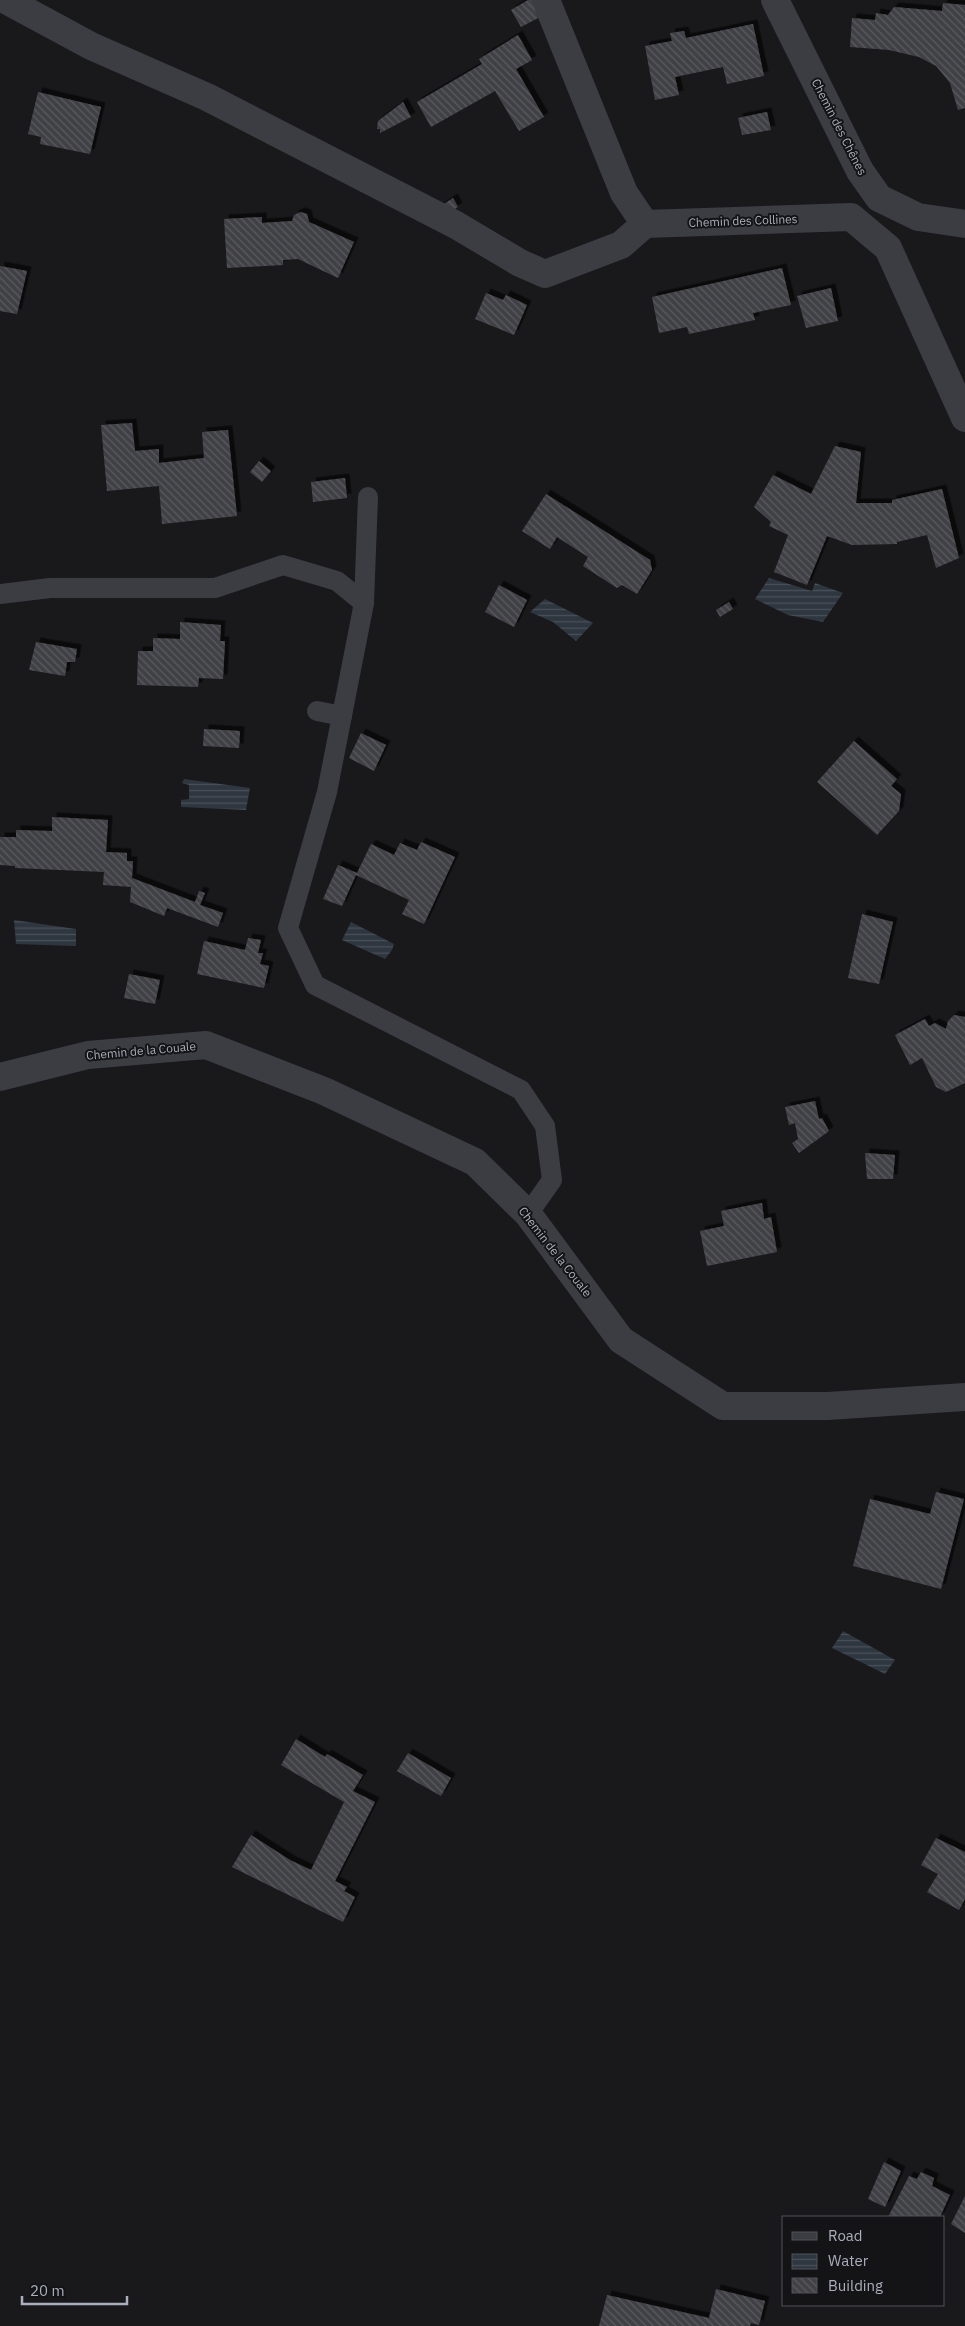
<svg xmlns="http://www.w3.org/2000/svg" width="965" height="2326" font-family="'IBM Plex Sans',sans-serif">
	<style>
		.water { fill: url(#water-rules) }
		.building { fill: url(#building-back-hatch); filter: url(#shadow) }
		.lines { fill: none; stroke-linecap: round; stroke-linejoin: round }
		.service { stroke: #3c3c43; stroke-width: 20 }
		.minor { stroke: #3c3c43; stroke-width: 28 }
		.labels { text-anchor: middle; stroke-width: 4; stroke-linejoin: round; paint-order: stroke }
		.street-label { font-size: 12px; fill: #abaebc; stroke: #141417 }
	</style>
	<defs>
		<pattern id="water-rules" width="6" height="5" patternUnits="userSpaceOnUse" patternTransform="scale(1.25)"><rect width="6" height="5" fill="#2e3640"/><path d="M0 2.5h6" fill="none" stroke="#4a515a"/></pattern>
		<pattern id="building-back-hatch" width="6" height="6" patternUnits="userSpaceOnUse" patternTransform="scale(1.25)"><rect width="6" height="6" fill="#414146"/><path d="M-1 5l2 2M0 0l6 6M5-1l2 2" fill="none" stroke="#5a5a5f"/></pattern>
		<filter id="shadow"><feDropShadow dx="4.5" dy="-4.5" stdDeviation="0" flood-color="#0009"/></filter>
	</defs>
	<rect width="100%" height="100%" fill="#19191c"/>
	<!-- water -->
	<g class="water">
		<polygon points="769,578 812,591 815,583 843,593 823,622 788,615 755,599"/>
		<polygon points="545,599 593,623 576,641 553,622 530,612"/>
		<polygon points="184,779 250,788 246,810 181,807 181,800 189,799 189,785 182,783"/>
		<polygon points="14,920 76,929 76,946 16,944"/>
		<polygon points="351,922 394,944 392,950 385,959 342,940"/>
		<polygon points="843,1631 895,1660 885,1674 832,1648"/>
	</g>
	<!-- building -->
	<g class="building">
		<polygon points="528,0 535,0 540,17 521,27 511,10"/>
		<polygon points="943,3 965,5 965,108 958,110 950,83 936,66 919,57 889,50 850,47 852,18 875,20 876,13 888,15 894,7 942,11"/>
		<polygon points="753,24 764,76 727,84 723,67 675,77 679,95 655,100 645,46 672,41 670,33 684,31 686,38"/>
		<polygon points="518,35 532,60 516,69 544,117 519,131 495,91 431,127 417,102 482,64 479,59"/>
		<polygon points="38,92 101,107 90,154 40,144 41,137 28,134"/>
		<polygon points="403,102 411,117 380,133 380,129 377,129 378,121"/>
		<polygon points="767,112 771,130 742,135 738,118"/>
		<polygon points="453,198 458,207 447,214 438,208"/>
		<polygon points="300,212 307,214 309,222 354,242 338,278 298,259 283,260 283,265 227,268 224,219 262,217 262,223 292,221 294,215"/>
		<polygon points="0,266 27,271 17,314 0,311"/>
		<polygon points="782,268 791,305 753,313 755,320 689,334 687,327 659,333 652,297"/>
		<polygon points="831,288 838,321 806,328 797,296"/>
		<polygon points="486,293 503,300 506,295 527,305 514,335 475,319"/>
		<polygon points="132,423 135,451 159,449 159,463 204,458 202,432 228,430 237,516 162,524 159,486 107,491 101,425"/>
		<polygon points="835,446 861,452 856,503 892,503 892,500 942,489 959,558 936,568 927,535 897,542 897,544 852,545 827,536 807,585 774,572 788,535 769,526 771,522 754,507 773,475 811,494"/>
		<polygon points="259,461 271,471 262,482 250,472"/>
		<polygon points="345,478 347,498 313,502 311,482"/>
		<polygon points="546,494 650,560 652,570 637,594 622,585 617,588 583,566 588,557 557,537 550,549 522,531"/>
		<polygon points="499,585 527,600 514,627 485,612"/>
		<polygon points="729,602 733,609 720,617 716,610"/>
		<polygon points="180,622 221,625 220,641 225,641 223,679 199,678 198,687 137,685 138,651 153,651 153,638 180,639"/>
		<polygon points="36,642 77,649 75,662 67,662 65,676 29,670"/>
		<polygon points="204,729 240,731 239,748 203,746"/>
		<polygon points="361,733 386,745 374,771 349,758"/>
		<polygon points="854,741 897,779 891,786 901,794 899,811 877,835 817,782"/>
		<polygon points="52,817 108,820 106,852 127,853 127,861 133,861 132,878 195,902 199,891 205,893 200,905 223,913 218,927 167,908 164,916 130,902 131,887 103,885 104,872 15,868 15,866 0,865 0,837 16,837 16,830 52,831"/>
		<polygon points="421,842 455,857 424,924 402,914 409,900 356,875 342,906 323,899 338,865 357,873 371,844 394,855 400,843 417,850"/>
		<polygon points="862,914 893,922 879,984 848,978"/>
		<polygon points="248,938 261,940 258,953 263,953 260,964 269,966 264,988 197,974 204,941 245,950"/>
		<polygon points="129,974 160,980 155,1004 124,998"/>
		<polygon points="954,1015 965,1017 965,1083 946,1092 936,1087 922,1058 910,1065 895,1035 925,1019 929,1026 935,1023 946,1029 948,1021"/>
		<polygon points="815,1101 819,1119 822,1118 829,1131 799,1153 792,1143 798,1139 795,1123 789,1125 785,1107"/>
		<polygon points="865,1153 895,1155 893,1179 867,1179"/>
		<polygon points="762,1203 764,1219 771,1217 777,1252 707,1266 700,1231 724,1226 721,1211"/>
		<polygon points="936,1492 964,1499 941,1589 853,1566 870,1499 930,1514"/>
		<polygon points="296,1739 325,1757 327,1754 363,1775 353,1791 375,1802 335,1881 347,1887 344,1891 355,1897 343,1922 232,1867 251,1835 290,1860 311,1870 344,1802 281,1765"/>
		<polygon points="408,1753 451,1778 441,1796 397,1771"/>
		<polygon points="936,1838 965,1852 965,1899 959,1910 927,1892 938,1874 921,1865"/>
		<polygon points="884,2162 901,2171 885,2207 868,2199"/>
		<polygon points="921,2172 934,2178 932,2186 950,2195 940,2217 888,2217 909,2176 917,2179"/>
		<polygon points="965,2196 965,2233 951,2224"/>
		<polygon points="716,2289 765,2301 759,2325 751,2323 750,2326 599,2326 607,2295 709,2318"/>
	</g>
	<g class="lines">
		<!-- service -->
		<g class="service">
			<polyline points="368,497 364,603 327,792 288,928 315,985 521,1090 545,1126 552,1180 528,1214"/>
			<polyline points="0,594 50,588 215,588 283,565 337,581 364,603"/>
			<polyline points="317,711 342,716"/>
		</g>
		<!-- minor -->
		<g class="minor">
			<polyline points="6,0 91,46 207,97 456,225 520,263 545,274 621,245 645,224"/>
			<polyline points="546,0 624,193 645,224 851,217 888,248 965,418"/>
			<polyline points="775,0 860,171 879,198 918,217 965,224"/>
			<polyline points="0,1077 88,1055 206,1045 324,1091 475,1162 528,1214 621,1340 723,1406 828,1406 965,1397"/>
		</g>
	</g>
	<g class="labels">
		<!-- street labels -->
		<g class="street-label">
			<text transform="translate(839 127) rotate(63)" y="4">Chemin des Chênes</text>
			<text transform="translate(743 221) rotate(-2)" y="4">Chemin des Collines</text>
			<text transform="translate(141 1051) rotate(-5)" y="4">Chemin de la Couale</text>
			<text transform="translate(555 1252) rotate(52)" y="4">Chemin de la Couale</text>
		</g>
	</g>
	<!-- legend -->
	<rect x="782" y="2216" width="162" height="90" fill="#141417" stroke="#505259"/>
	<rect x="792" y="2232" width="25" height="8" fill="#3c3c43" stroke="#505259"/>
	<text x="828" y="2241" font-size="15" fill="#abaebc">Road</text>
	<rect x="792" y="2254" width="25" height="15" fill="url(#water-rules)" stroke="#505259"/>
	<text x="828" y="2266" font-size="15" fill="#abaebc">Water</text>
	<rect x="792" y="2278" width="25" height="15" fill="url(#building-back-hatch)" stroke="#505259"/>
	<text x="828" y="2291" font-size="15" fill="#abaebc">Building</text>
	<!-- scale -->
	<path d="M22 2296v8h105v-8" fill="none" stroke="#abaebc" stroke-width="2.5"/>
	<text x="30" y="2296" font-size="15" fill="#abaebc" stroke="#141417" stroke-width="4" paint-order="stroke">20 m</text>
</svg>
